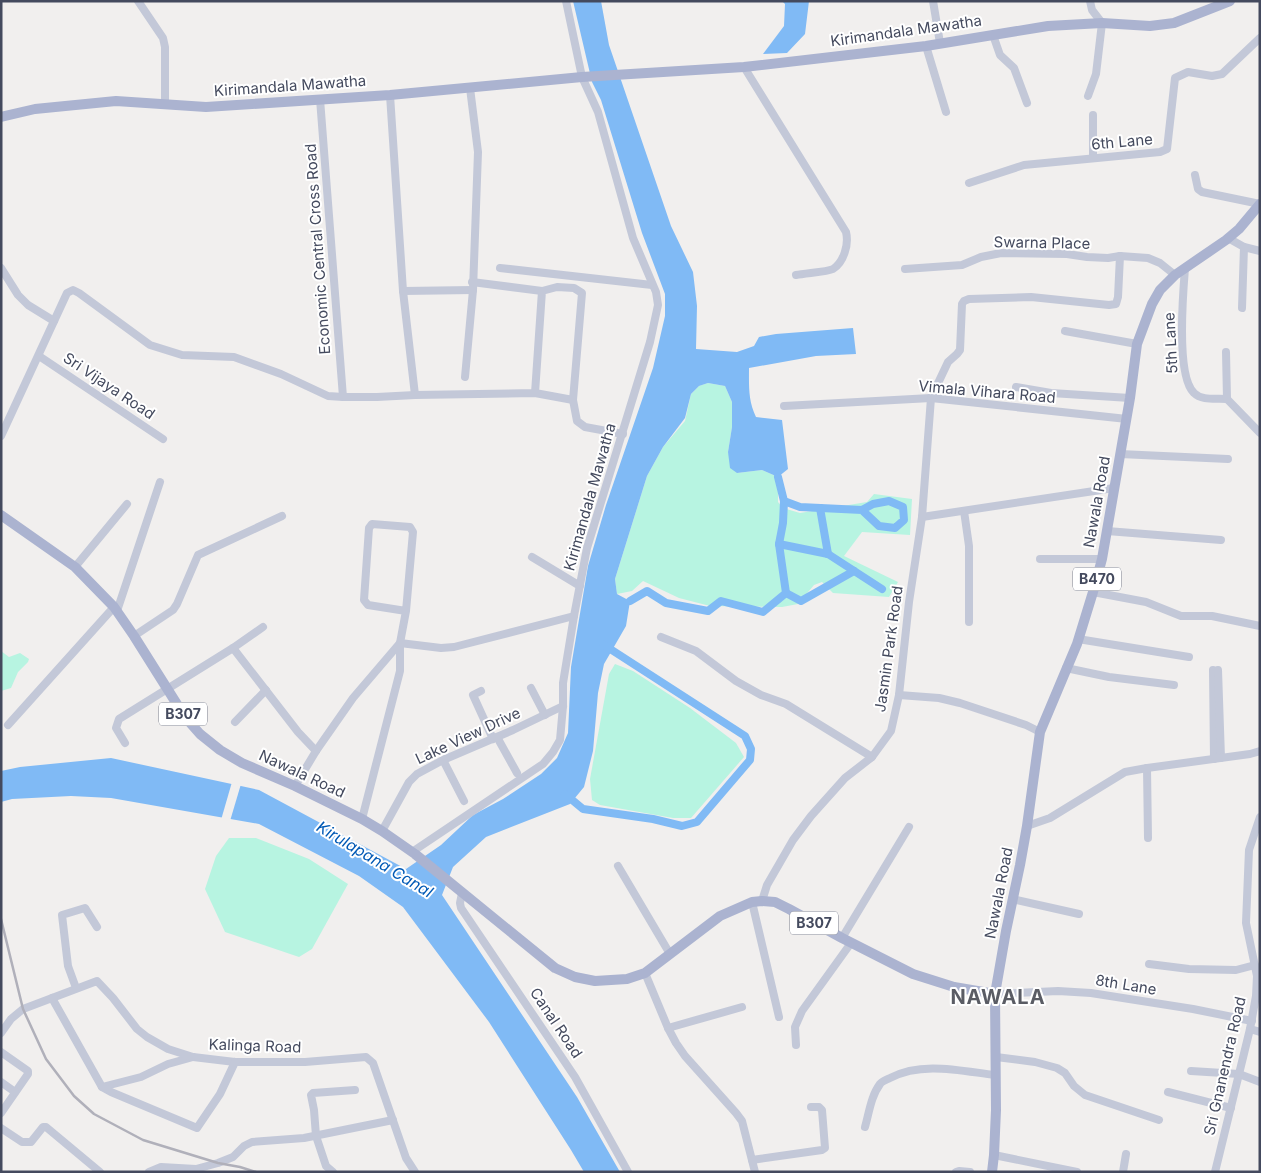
<svg xmlns="http://www.w3.org/2000/svg" width="1261" height="1173" font-family="Inter,sans-serif">
	<style>
		.green { fill: #b7f4e1 }
		.water { fill: #80baf5 }
		.pier { fill: #f1efee }
		.lines { fill: none; stroke-linecap: round; stroke-linejoin: round }
		.canal { stroke: #80baf5; stroke-width: 8 }
		.minor { stroke: #c3c8d8; stroke-width: 8 }
		.major { stroke: #abb3d0; stroke-width: 10 }
		.rail { stroke: #b0b0ba; stroke-width: 2.5 }
		.labels { text-anchor: middle; stroke-width: 4; stroke-linejoin: round; paint-order: stroke }
		.shield { fill: #fff; stroke: #7c808e; stroke-width: 1 }
		.shield-label { font-size: 14px; font-weight: bold; fill: #444a5e }
		.street-label { font-size: 15px; fill: #444a5e; stroke: #fff }
		.water-label { font-size: 16px; font-style: italic; fill: #0059b5; stroke: #fff }
		.district-label { font-size: 20px; font-weight: bold; letter-spacing: 1px; fill: #5a5c64; stroke: #fff }
	</style>
	<rect width="100%" height="100%" fill="#f1efee"/>
	<!-- green -->
	<g class="green">
		<polygon points="708,383 725,386 732,402 732,427 728,452 737,473 762,470 778,477 778,502 783,508 800,513 867,502 874,494 912,499 910,535 862,532 844,556 898,582 889,597 833,593 822,582 814,585 798,604 782,607 710,606 679,598 643,581 632,591 617,594 615,579 647,476 663,447 685,421 691,394 699,386"/>
		<polygon points="1,651 9,657 20,653 29,659 28,662 18,672 11,688 1,691"/>
		<polygon points="615,664 633,671 690,708 736,743 744,757 691,818 673,818 600,805 592,800 590,779 609,674"/>
		<polygon points="229,838 256,838 309,859 348,884 312,949 299,957 225,932 205,889 216,856"/>
	</g>
	<!-- water -->
	<g class="water">
		<path d="M573,1h28l8,44 62,181 22,46 4,34 -1,43 41,3 17,-6 5,-9 17,-3 77,-6 3,26 -40,2 -67,12c0,17 -1,33 7,49l26,3 6,49 -10,8 -16,-7 -25,3 -7,-5 -2,-16 4,-25v-25l-7,-16 -17,-3 -9,3 -8,8 -6,24 -22,29 -16,29 -32,103 2,15 13,7 -4,25 -22,38 -6,29 -5,58 -9,36 -14,17 -84,33 -33,30 -11,28 135,202 43,75h-36l-13,-22 -82,-128 -86,-115 -44,-31 -100,-52 -148,-26 -40,-2 -59,3 -11,3v-31l19,-4 91,-9 148,32 147,79 35,-24 32,-30 30,-16 38,-25 16,-16 11,-25 3,-66 17,-101 18,-61 47,-137 12,-52v-22l-23,-61 -41,-133 -9,-18z"/>
		<polygon points="782,1 809,1 805,34 787,53 763,54 784,26 785,4"/>
	</g>
	<!-- pier -->
	<polygon class="pier" points="232,782 241,784 230,821 221,820"/>
	<g class="lines">
		<!-- canal -->
		<g class="canal">
			<polyline points="778,477 784,501 800,507 862,510 873,504 889,501 903,507 904,520 895,528 879,526 862,510"/>
			<polyline points="820,508 828,554"/>
			<polyline points="779,544 828,554 882,589"/>
			<polyline points="786,593 801,601 854,571"/>
			<polyline points="630,601 647,591 666,603 708,611 721,601 763,612 786,593 779,544 783,523 784,501"/>
			<polyline points="565,794 583,809 653,819 682,826 697,822 750,760 751,749 745,736 604,645"/>
		</g>
		<!-- minor -->
		<g class="minor">
			<polyline points="138,1 163,38 165,47 165,105"/>
			<polyline points="933,1 940,43"/>
			<polyline points="993,35 1000,55 1014,68 1027,103"/>
			<polyline points="926,46 946,112"/>
			<path d="M744,67l102,165c3,12 -2,30 -13,37 -6,3 -28,4 -37,6"/>
			<polyline points="390,95 403,291 415,395"/>
			<polyline points="1088,96 1096,74 1102,23 1092,10 1090,1"/>
			<polyline points="320,99 343,397"/>
			<polyline points="1093,115 1093,158"/>
			<polyline points="1195,175 1198,189 1202,192 1260,204"/>
			<polyline points="969,183 1024,165 1160,152 1167,149 1175,78 1188,72 1212,76 1222,74 1260,38"/>
			<polyline points="1228,238 1244,247 1242,308"/>
			<polyline points="1244,247 1260,251"/>
			<polyline points="1,268 18,295 28,305 54,321"/>
			<path d="M500,268c51,6 102,11 152,17"/>
			<path d="M1185,268c-2,25 -9,108 9,125 8,8 22,5 33,6l33,34"/>
			<polyline points="905,269 962,265 981,257 1001,253 1067,254 1087,257 1108,258 1120,256 1148,258 1160,263 1175,275"/>
			<polyline points="472,282 542,291"/>
			<polyline points="403,291 473,290"/>
			<polyline points="1065,331 1137,344"/>
			<polyline points="1226,352 1227,399"/>
			<polyline points="39,356 163,439"/>
			<polyline points="465,377 473,290 478,152 470,88"/>
			<polyline points="1016,387 1051,393 1130,398"/>
			<polyline points="573,400 577,421 585,427 623,434"/>
			<polyline points="784,406 931,398 1127,419"/>
			<polyline points="1,436 67,293 73,290 79,293 150,345 182,355 234,357 281,374 328,396 343,397 377,397 415,395 535,393 542,291 557,287 574,288 582,293 573,400 535,393"/>
			<polyline points="1120,454 1228,459"/>
			<polyline points="964,511 969,546 969,622"/>
			<polyline points="922,517 1114,488"/>
			<polyline points="1107,531 1221,540"/>
			<polyline points="532,557 580,586"/>
			<polyline points="1040,559 1102,559"/>
			<polyline points="75,567 127,504"/>
			<polyline points="1093,592 1146,602 1181,616 1212,616 1260,626"/>
			<polyline points="117,611 160,482"/>
			<polyline points="134,636 173,610 177,604 198,555 282,516"/>
			<polyline points="661,637 696,651 736,681 761,695 786,704 872,757"/>
			<polyline points="1078,639 1189,657"/>
			<polyline points="233,648 298,732 316,751"/>
			<polyline points="1066,668 1109,677 1174,685"/>
			<polyline points="1213,670 1214,759"/>
			<polyline points="1218,670 1221,758"/>
			<polyline points="531,688 545,715"/>
			<polyline points="481,691 473,695 493,739"/>
			<polyline points="899,695 939,698 960,703 1026,725 1040,732"/>
			<polyline points="235,722 266,690"/>
			<polyline points="8,725 114,607"/>
			<polyline points="497,737 517,773"/>
			<polyline points="125,743 116,728 119,719 233,648 263,627"/>
			<polyline points="443,760 464,801"/>
			<polyline points="1147,768 1148,838"/>
			<polyline points="295,786 316,751 353,698 400,643 441,648 454,647 574,616 587,548 650,342 658,305 656,292 633,238 598,112 582,77 566,1"/>
			<polyline points="362,819 400,671 400,643 406,611 413,532 410,527 372,524 369,528 364,600 368,605 406,611"/>
			<polyline points="1027,826 1050,818 1125,772 1147,768 1250,754 1260,751"/>
			<polyline points="382,831 409,782 417,774 443,760 513,730 563,706"/>
			<polyline points="412,852 543,764 553,752 560,740 563,706 563,683 574,616"/>
			<polyline points="618,866 670,954"/>
			<polyline points="462,893 460,903 461,908 575,1077 628,1172"/>
			<polyline points="1012,899 1079,914"/>
			<polyline points="762,901 767,885 793,840 811,816 845,778 872,757 891,731 899,695 909,602 922,517 931,398 948,362 957,354 960,350 962,304 964,301 969,299 1031,297 1109,305 1116,304 1118,297 1120,256"/>
			<polyline points="752,902 779,1017"/>
			<polyline points="842,938 909,827"/>
			<polyline points="1149,964 1189,969 1236,970 1255,965"/>
			<polyline points="645,973 668,1028 676,1043 685,1056 736,1113 742,1121 755,1172"/>
			<polyline points="76,988 68,966 62,915 85,908 97,927"/>
			<polyline points="995,994 1058,991 1091,993 1193,1009 1252,1021"/>
			<polyline points="52,998 102,1087 141,1077 168,1064 193,1057"/>
			<polyline points="668,1028 742,1007"/>
			<polyline points="1250,1029 1260,1032"/>
			<polyline points="1,1033 11,1019 23,1009 97,981 113,998 137,1029 147,1037 168,1049 193,1057 235,1062 305,1062 366,1057 373,1063 406,1158 415,1172"/>
			<polyline points="796,1045 795,1027 802,1011 851,943"/>
			<polyline points="1,1052 28,1071 28,1074 1,1113"/>
			<polyline points="996,1057 1035,1062 1057,1068 1065,1073 1074,1086 1085,1095 1159,1120"/>
			<polyline points="1191,1071 1239,1074 1260,1082"/>
			<polyline points="1,1082 15,1092"/>
			<polyline points="102,1087 111,1092 197,1128 220,1094 235,1062"/>
			<polyline points="1168,1092 1231,1108"/>
			<path d="M865,1127c4,-14 6,-31 15,-43 2,-3 6,-4 10,-6 32,-17 71,-7 105,-3"/>
			<polyline points="1,1128 22,1142 31,1142 43,1127 46,1127 100,1172"/>
			<polyline points="994,1155 1077,1172"/>
			<polyline points="752,1160 822,1150 825,1148 822,1110 819,1107 811,1107"/>
			<polyline points="149,1172 161,1167 196,1169 218,1163 233,1157 244,1146 252,1142 304,1138 393,1120"/>
			<polyline points="333,1172 326,1166 316,1136 314,1110 311,1095 313,1093 355,1090"/>
			<polyline points="956,1172 959,1171 970,1172"/>
			<polyline points="1123,1172 1126,1154"/>
			<polyline points="1215,1172 1250,1029 1256,996 1257,976 1246,923 1249,850 1260,817"/>
		</g>
		<!-- major -->
		<g class="major">
			<polyline points="1,117 35,109 116,101 206,107 390,95 582,77 744,67 926,46 1048,26 1102,23 1150,26 1174,23 1230,1"/>
			<polyline points="1,515 75,567 114,607 134,636 185,717 200,734 220,750 242,763 295,786 362,819 382,831 415,854 555,968 575,977 595,981 627,979 645,973 720,916 752,902 762,901 775,902 789,909 842,938 913,974 954,987 995,994"/>
			<polyline points="992,1172 994,1155 996,1110 995,994 1006,931 1020,865 1027,826 1040,732 1077,644 1093,592 1102,559 1130,398 1137,344 1152,304 1160,290 1175,275 1226,240 1239,229 1260,204"/>
		</g>
		<!-- rail -->
		<polyline class="rail" points="1,919 23,1009 46,1059 74,1096 94,1114 143,1140 218,1163 240,1167 256,1172"/>
	</g>
	<g class="labels">
		<!-- shield labels -->
		<g class="shield">
			<rect x="1073" y="567.5" width="48" height="23" rx="4"/>
			<rect x="159" y="702.5" width="48" height="23" rx="4"/>
			<rect x="790" y="911.5" width="48" height="23" rx="4"/>
		</g>
		<g class="shield-label">
			<text x="1097" y="584">B470</text>
			<text x="183" y="719">B307</text>
			<text x="814" y="928">B307</text>
		</g>
		<!-- street labels -->
		<g class="street-label">
			<text transform="translate(906 31) rotate(-8)" y="5">Kirimandala Mawatha</text>
			<text transform="translate(290 86) rotate(-4)" y="5">Kirimandala Mawatha</text>
			<text transform="translate(1122 142) rotate(-5)" y="5">6th Lane</text>
			<text transform="translate(1042 243) rotate(1)" y="5">Swarna Place</text>
			<text transform="translate(318 249) rotate(-94)" y="5">Economic Central Cross Road</text>
			<text transform="translate(1171 343) rotate(-93)" y="5">5th Lane</text>
			<text transform="translate(109 386) rotate(34)" y="5">Sri Vijaya Road</text>
			<text transform="translate(987 392) rotate(5)" y="5">Vimala Vihara Road</text>
			<text transform="translate(590 497) rotate(-74)" y="5">Kirimandala Mawatha</text>
			<text transform="translate(1097 502) rotate(-80)" y="5">Nawala Road</text>
			<text transform="translate(889 649) rotate(-82)" y="5">Jasmin Park Road</text>
			<text transform="translate(468 736) rotate(-25)" y="5">Lake View Drive</text>
			<text transform="translate(302 774) rotate(25)" y="5">Nawala Road</text>
			<text transform="translate(999 893) rotate(-79)" y="5">Nawala Road</text>
			<text transform="translate(1126 985) rotate(9)" y="5">8th Lane</text>
			<text transform="translate(556 1023) rotate(56)" y="5">Canal Road</text>
			<text transform="translate(255 1046) rotate(2)" y="5">Kalinga Road</text>
			<text transform="translate(1225 1066) rotate(-77)" y="5">Sri Gnanendra Road</text>
		</g>
		<!-- water labels -->
		<g class="water-label">
			<text transform="translate(375 859) rotate(31)" y="6">Kirulapana Canal</text>
		</g>
		<!-- district labels -->
		<g class="district-label">
			<text x="998" y="1004">NAWALA</text>
		</g>
	</g>
	<!-- border -->
	<rect width="1261" height="1173" fill="none" stroke="#444a5e" stroke-width="5"/>
</svg>
